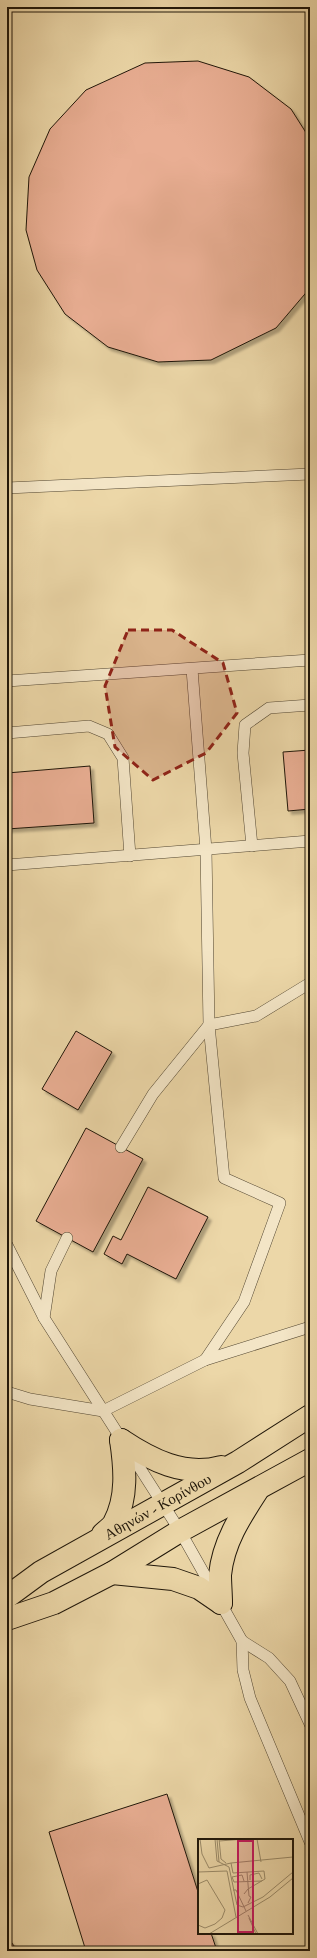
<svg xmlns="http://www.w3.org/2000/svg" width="317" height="1958" font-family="'Sorts Mill Goudy',serif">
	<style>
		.building { fill: #e9ae93; stroke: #1f1609; filter: url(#shadow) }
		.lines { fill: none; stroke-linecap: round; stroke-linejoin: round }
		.lane-casing { stroke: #524631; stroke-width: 12 }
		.primary-casing { stroke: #1f1609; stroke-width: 24 }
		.lane { stroke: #f3e5c6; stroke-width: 11 }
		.primary { stroke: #ecd7a8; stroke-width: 22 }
		.marked { fill: #8f2418; fill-opacity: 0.2; stroke: #8f2418; stroke-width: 3; stroke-dasharray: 8 5; stroke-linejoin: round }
		.labels { text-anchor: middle; stroke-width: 3.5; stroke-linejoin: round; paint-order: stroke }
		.street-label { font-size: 15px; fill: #1f1609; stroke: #f3e5c6 }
		.inset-road { fill: none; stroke: #9a8a68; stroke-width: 1 }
		.view { fill: #c2185b; fill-opacity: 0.15; stroke: #c2185b; stroke-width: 2 }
		.inset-edge { fill: none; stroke: #1f1609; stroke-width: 2 }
	</style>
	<defs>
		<filter id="shadow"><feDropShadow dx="3.5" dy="3.5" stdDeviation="1" flood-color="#0004"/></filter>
	</defs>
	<rect width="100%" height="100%" fill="#ecd7a8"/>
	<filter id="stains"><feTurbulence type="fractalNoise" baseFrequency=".005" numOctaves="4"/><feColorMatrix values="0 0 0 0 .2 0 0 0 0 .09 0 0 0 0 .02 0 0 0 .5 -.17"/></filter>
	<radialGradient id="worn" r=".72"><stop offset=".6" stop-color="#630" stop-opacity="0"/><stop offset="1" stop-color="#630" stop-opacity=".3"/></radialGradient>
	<!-- building -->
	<g class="building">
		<polygon points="198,61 249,77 291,109 310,139 310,288 276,328 211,360 158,362 108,347 65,314 37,270 26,230 29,177 50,129 86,90 145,63"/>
		<polygon points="310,750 310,809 288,811 283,752"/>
		<polygon points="90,766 94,823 7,829 7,773"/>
		<polygon points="76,1031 112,1052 78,1110 42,1089"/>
		<polygon points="86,1128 143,1159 93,1252 36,1221"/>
		<polygon points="148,1187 208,1217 176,1279 127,1254 122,1264 104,1254 113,1236 121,1240"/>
		<polygon points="167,1794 199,1895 199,1933 211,1933 217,1951 86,1951 49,1832"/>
		<polygon points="7,1939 11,1942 18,1951 7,1951"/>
	</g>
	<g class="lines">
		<!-- lane casing -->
		<g class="lane-casing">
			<g id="lane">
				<polyline points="7,488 310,474"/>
				<polyline points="192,669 206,850 209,1025 224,1178 280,1203 244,1302 205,1360"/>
				<polyline points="7,681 310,660"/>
				<polyline points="7,733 89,726 108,734 123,758 130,856"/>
				<polyline points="252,846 243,753 245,725 269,708 310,705"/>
				<polyline points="7,865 310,841"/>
				<polyline points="121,1147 153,1094 209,1025 256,1016 310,983"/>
				<polyline points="7,1245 44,1318 180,1531 242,1641 243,1670 250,1698 310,1842"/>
				<polyline points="44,1318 51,1271 67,1238"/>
				<polyline points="7,1392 30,1399 103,1411 205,1360 310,1327"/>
				<polyline points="242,1641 269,1658 290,1681 310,1724"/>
			</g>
		</g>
		<!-- primary casing -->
		<g class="primary-casing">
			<g id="primary">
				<path d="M121,1440c30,20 63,37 100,27"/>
				<path d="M103,1534c3,-3 9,-7 11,-11 14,-25 11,-56 7,-83"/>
				<polyline points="112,1573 173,1579 199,1588 221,1603"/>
				<path id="s1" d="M7,1597l34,-25 197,-110 72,-46"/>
				<path d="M221,1603c0,-9 -1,-19 -1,-28 3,-32 20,-58 37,-84"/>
				<polyline points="7,1619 54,1603 112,1573 180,1531 310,1460"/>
			</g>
		</g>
		<!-- lane -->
		<use href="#lane" class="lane"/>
		<!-- primary -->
		<use href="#primary" class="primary"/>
	</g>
	<!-- marked area -->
	<path class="marked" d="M128,630h44l51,33 14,50 -31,40 -53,27 -38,-33 -10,-61z"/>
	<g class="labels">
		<!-- street labels -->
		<g class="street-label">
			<text dy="5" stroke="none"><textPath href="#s1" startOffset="176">Αθηνών - Κορίνθου</textPath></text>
		</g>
	</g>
	<!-- overview -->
	<g transform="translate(198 1839)">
		<rect width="95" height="95" fill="#ecd7a8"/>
		<path class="inset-road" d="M2,0l2,15 7,14 22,-5 2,10 31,-2 1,8 -17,10 -4,5M17,0l2,22 12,6 8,38 6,2 20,-10 30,-25M19,0l2,23M21,0l2,20 5,4M59,0l4,23M21,2l26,-2M33,24l62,-6M0,33l29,-1 9,46M49,33l2,24 2,1 -3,6M52,41v-5l9,-2 3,6M46,42l-2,-6 -10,2 2,5 28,-1M0,45l9,-4 18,30 -3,8 -7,6 -10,4 -7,-3M35,51h3l10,21M50,76l10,19M51,79l7,16M11,95l61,-37 23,-19"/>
		<path class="view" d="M40,2h15v91h-15z"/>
		<rect width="95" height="95" class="inset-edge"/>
	</g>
	<!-- margin -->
	<rect width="317" height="1958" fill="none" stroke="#ecd7a8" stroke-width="24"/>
	<rect x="8" y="8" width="301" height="1942" fill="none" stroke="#1f1609" stroke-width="2"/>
	<rect x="12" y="12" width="293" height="1934" fill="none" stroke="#1f1609"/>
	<rect width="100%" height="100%" filter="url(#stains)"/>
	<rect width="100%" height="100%" fill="url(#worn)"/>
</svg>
